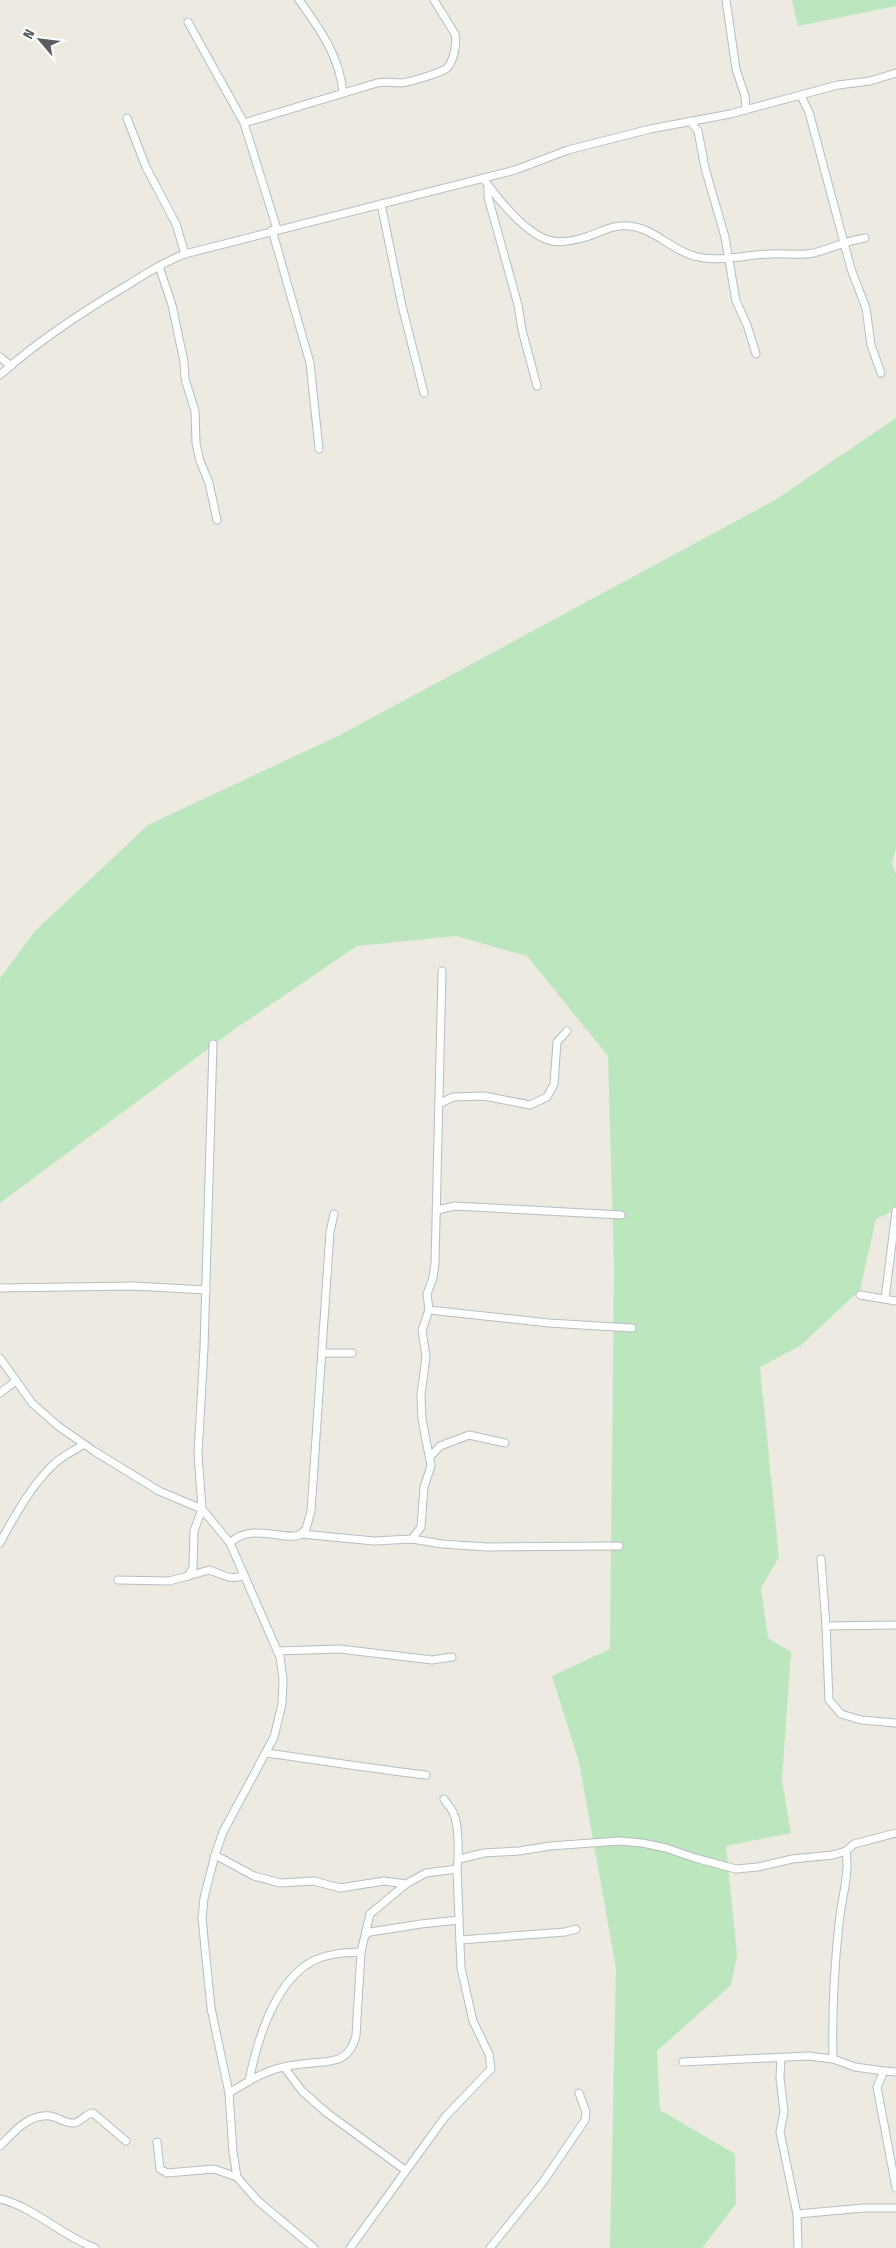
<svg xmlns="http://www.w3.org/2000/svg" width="896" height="2248" font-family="'Fira Sans Condensed',sans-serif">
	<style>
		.green { fill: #bce6bd }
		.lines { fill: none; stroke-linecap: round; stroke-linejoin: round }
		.minor-casing { stroke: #b9bbc1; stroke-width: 9 }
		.minor { stroke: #fff; stroke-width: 7 }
	</style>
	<rect width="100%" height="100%" fill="#edebe1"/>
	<!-- green -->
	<g class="green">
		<polygon points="792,0 896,0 896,6 798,26"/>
		<polygon points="896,418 896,848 892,863 896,875 896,1210 876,1219 860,1290 800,1346 760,1367 779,1557 761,1588 768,1638 791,1652 782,1780 791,1833 726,1846 737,1955 731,1985 657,2051 660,2110 735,2154 736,2204 702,2248 610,2248 616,1968 579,1762 552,1676 610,1649 614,1266 608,1056 527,956 456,936 357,946 235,1029 0,1203 0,978 35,931 148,825 340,735 775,500"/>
	</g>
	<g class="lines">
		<!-- minor casing -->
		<g class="minor-casing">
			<g id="minor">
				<path d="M299,0c21,29 41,57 44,93"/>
				<polyline points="726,0 736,69 745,96 746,110"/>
				<polyline points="188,22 244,123"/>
				<polyline points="801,96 809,112 851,269 866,308 871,345 881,373"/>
				<polyline points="127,118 146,167 176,224 185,254"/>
				<polyline points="690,121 698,131 705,168 725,237 736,301 747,325 756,354"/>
				<path d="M483,178c14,20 44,58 69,63 10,2 24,-1 34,-4 14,-4 27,-13 43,-11 25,2 42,24 65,30 24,7 51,-1 75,-2 15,-1 30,2 45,-1 18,-5 32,-12 51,-15"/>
				<polyline points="488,185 488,197 518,305 522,330 537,386"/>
				<polyline points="381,204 402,306 424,393"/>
				<path d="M277,229l-33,-106 133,-40c9,-2 16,0 24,0 9,-1 40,-10 46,-15 7,-7 10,-25 8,-34l-21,-34"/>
				<polyline points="272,230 310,363 319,449"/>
				<polyline points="159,266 172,305 184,362 185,379 195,411 196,443 200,461 209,483 217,520"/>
				<polyline points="0,357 11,366"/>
				<path d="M0,375c40,-36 85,-65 131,-92 17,-11 35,-22 54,-29l330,-84 53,-20 82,-21 80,-15 108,-29 32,-4 26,-8"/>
				<polyline points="439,1104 453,1097 484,1096 530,1105 547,1097 554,1084 557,1042 567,1031"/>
				<polyline points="437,1210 455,1206 621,1215"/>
				<polyline points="0,1288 134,1286 206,1290"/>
				<polyline points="860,1295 896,1301"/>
				<polyline points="885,1299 896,1211"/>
				<polyline points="429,1310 549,1323 632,1328"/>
				<polyline points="322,1353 352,1353"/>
				<polyline points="0,1358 32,1403 58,1426 94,1451 159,1491 202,1509 230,1543 280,1657 283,1679 282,1704 274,1737 223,1832 215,1855 204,1898 202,1918 211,2008 229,2093 233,2152 237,2177 258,2201 314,2248"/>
				<polyline points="0,1393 16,1381"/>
				<polyline points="430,1457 440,1446 469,1435 505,1443"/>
				<polyline points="301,1534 306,1529 311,1511 330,1232 334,1214"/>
				<polyline points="412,1539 421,1527 424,1487 431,1466 422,1419 421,1395 426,1357 422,1330 429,1310 427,1294 433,1278 435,1263 442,971"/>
				<path d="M0,1543c13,-25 34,-61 55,-80 9,-8 19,-12 29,-19"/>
				<path d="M230,1543c23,-22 57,0 71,-9l73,7 38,-2 30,5 45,3 132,-1"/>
				<polyline points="821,1559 826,1626 829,1700 841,1714 861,1720 896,1723"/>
				<path d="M188,1576l21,-6c12,3 21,12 35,5"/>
				<polyline points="118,1580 169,1581 188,1576 193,1568 194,1531 202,1509 198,1454 204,1348 213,1044"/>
				<polyline points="826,1626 896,1625"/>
				<polyline points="277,1651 340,1649 432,1660 452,1657"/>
				<path d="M266,1753c53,7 106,16 160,22"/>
				<polyline points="215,1855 254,1876 280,1883 314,1881 340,1888 384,1881 406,1884"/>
				<polyline points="459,1859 484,1853 519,1851 550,1846 619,1841 642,1843 666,1848 695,1858 736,1869 758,1867 792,1859 833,1855 846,1851 854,1844 896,1833"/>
				<polyline points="366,1934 370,1932 421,1924 459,1920"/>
				<polyline points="460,1940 565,1932 576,1929"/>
				<polyline points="781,2058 780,2078 784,2112 780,2132 797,2214 798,2248"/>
				<path d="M833,2059c-1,-45 1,-90 6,-135 2,-25 11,-48 7,-73"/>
				<polyline points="683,2062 808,2056 833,2059 855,2067 884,2071"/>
				<polyline points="284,2067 302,2091 327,2113 405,2170"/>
				<polyline points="896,2072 884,2071 877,2087 896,2188"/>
				<path d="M249,2081c8,-40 26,-102 66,-121 15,-7 30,-7 46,-8"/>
				<path d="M229,2093c13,-8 27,-17 41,-22 13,-5 28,-7 42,-8 22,-2 37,-1 44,-27l5,-84 9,-38 36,-30 20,-11 31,-4"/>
				<polyline points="157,2142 160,2169 167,2173 214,2169 237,2177"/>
				<path d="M0,2146c13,-13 29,-33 50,-30 8,1 14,7 23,7 8,0 11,-9 20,-10l33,28"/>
				<path d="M0,2199c34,8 62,37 95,49"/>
				<polyline points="797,2214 864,2208 896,2208"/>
				<path d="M350,2248l95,-131 46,-48 -2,-15 -16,-33 -12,-53 -4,-99c2,-13 2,-46 -4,-57 -2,-4 -6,-8 -9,-13"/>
				<polyline points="490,2248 543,2182 585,2120 586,2112 579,2093"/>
			</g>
		</g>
		<!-- minor -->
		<use href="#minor" class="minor"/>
	</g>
	<!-- north arrow -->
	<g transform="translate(40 40) rotate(298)" stroke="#ffffff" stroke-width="4" paint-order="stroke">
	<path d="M0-4L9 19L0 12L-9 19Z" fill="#5a5d63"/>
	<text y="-8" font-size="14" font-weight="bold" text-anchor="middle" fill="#5a5d63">N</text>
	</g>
</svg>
